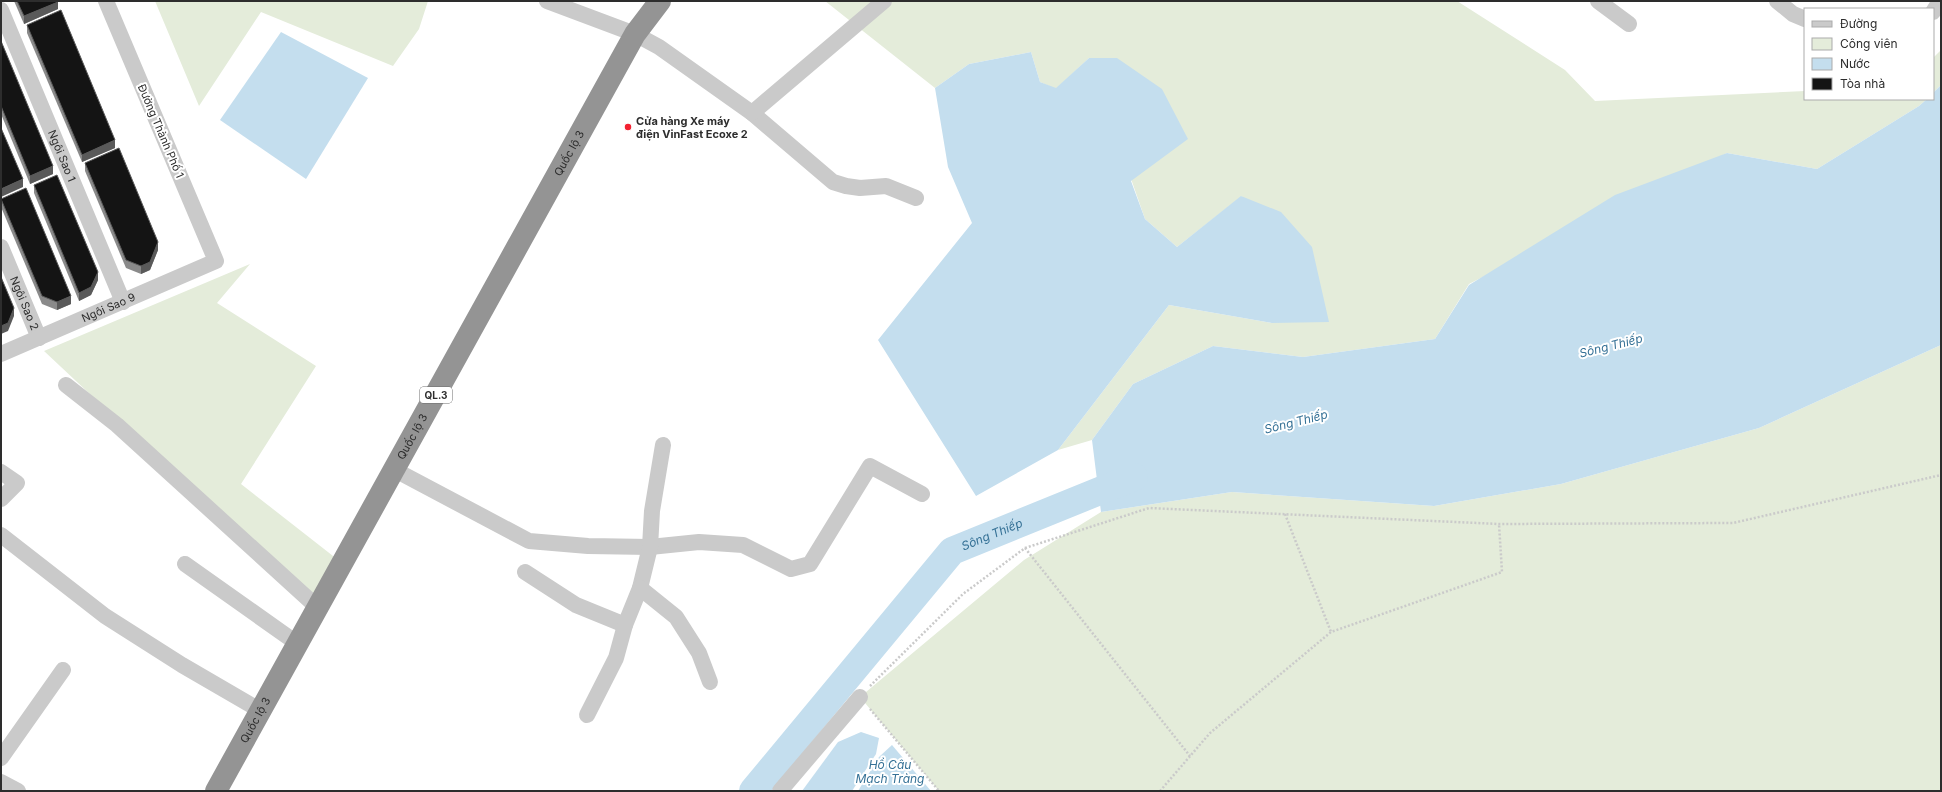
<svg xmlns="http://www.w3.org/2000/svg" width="1942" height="792" font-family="Inter,sans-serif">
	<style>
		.green { fill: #e4ecda }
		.water { fill: #c4deee }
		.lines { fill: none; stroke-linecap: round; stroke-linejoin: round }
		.river { stroke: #c4deee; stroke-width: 28 }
		.path { stroke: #cacaca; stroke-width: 2.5; stroke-dasharray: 2 2; stroke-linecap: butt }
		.minor { stroke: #cacaca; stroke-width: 16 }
		.highway { stroke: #949494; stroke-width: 22 }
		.wall { fill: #8a8a8a }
		.shaded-wall { fill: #5a5a5a }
		.building { fill: #141414; stroke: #5a5a5a }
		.poi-dot { fill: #f32131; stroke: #fff; stroke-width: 1.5 }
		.labels { text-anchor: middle; stroke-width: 4; stroke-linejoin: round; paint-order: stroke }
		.shield { fill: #fff; stroke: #6c6c6c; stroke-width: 1 }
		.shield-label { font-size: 10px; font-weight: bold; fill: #2d2d2d }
		.poi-label { font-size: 11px; font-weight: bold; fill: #2d2d2d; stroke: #fff; text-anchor: start }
		.street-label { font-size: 11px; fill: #2d2d2d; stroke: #fff }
		.water-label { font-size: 12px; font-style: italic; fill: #357196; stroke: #fff }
	</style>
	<rect width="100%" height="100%" fill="#fff"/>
	<!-- green -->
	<g class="green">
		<polygon points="155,1 428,1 419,29 393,66 261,12 199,106"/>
		<polygon points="825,1 1457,1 1565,70 1595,101 1805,91 1805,99 1927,99 1919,106 1817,169 1727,153 1469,284 1435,339 1303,357 1213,346 1133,384 1092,440 1058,450 1169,305 1272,323 1242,196 1177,247 1145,219 1089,58 1056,89 1040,82 1031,52 969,64 935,88"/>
		<polygon points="1941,50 1941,85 1933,93 1933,58"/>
		<polygon points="250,264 217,303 316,366 241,484 342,563 317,607 44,351"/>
		<polygon points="1941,345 1941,791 939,791 860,697 1024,560 1101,512 1232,492 1434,506 1561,484 1759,428"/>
	</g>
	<!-- water -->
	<g class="water">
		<polygon points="281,32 368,78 306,179 220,120"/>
		<polygon points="1031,52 1040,82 1056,88 1089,58 1117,58 1162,89 1188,139 1131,181 1145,219 1177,247 1241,196 1281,212 1312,247 1329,322 1272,323 1169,305 1058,450 976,496 878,340 972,223 948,167 935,88 969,64"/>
		<polygon points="1941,85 1941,345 1759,428 1561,484 1434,506 1232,492 1101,512 1092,440 1133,384 1213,346 1303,357 1435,339 1469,285 1615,195 1727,153 1817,169 1919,106 1927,99 1933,99 1933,93"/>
		<polygon points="861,732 879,738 876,754 852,791 802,791 838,742"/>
		<polygon points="892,745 931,791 858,791 879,757"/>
	</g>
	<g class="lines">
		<!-- river -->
		<path class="river" id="s1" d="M753,791l199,-240 182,-74"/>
		<!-- path -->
		<g class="path">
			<polyline points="1285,514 1331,632"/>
			<polyline points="1025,548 1190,756"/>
			<polyline points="870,686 963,594 1025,548 1149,508 1499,524 1733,523 1941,475"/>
			<polyline points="870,709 939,791"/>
			<polyline points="1160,791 1210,733 1331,632 1502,572 1499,524"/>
		</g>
		<!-- minor -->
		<g class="minor">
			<polyline points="547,1 635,34 659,47 752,113 833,182 846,186 860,188 886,186 916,198"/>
			<polyline points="1598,1 1629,24"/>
			<polyline points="1777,1 1793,14 1805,19"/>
			<path id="s2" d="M1,10l122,292"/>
			<polyline points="1933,12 1940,1"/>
			<polyline points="752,113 884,1"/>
			<path id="s3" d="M1,247l38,91"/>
			<path id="s4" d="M1,354l215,-93 -110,-260"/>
			<polyline points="66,385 117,425 317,607"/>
			<polyline points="395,470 529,541 588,546 650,547 699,542 743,545 791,569 810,564 870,466 922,494"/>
			<polyline points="1,472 17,483 1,499"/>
			<polyline points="1,535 105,616 182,665 261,711"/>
			<polyline points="185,564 298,644"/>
			<polyline points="525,572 576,605 625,625 640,588 650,547 652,511 663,445"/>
			<polyline points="640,588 676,617 699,653 710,682"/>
			<polyline points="587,715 616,658 625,625"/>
			<polyline points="1,758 63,670"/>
			<polyline points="1,782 18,791"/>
			<polyline points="780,791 860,697"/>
		</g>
		<!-- highway -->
		<path class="highway" id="s5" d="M216,791l419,-757 25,-33"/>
	</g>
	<!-- wall -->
	<g class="wall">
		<polygon points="14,1 58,1 58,9 24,24"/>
		<polygon points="27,25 115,148 82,162 27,33"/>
		<polygon points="1,41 53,174 30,184 1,114"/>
		<polygon points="85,163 158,250 150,270 141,274 126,268 85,171"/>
		<polygon points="34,185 98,280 91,295 79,301 34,193"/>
		<polygon points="1,199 71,304 57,310 42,304 1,207"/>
	</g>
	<!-- shaded-wall -->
	<g class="shaded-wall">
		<polygon points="58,2 58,9 24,24 24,16"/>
		<polygon points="115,140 115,148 82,162 82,155"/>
		<polygon points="53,166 53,174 30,184 30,176"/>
		<polygon points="23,179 23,187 1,197 1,189"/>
		<polygon points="158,242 158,250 150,270 141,274 141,266"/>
		<polygon points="98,272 98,280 91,295 79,301 79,293"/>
		<polygon points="71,296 71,304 57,310 57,302"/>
		<polygon points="14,308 14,316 8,331 1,334 1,326"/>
	</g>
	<!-- building -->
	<g class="building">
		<polygon points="17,1 58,1 58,2 24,16"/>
		<polygon points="61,10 115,140 82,155 27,25"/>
		<polygon points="1,41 53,166 30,176 1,106"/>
		<polygon points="1,128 23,179 1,189"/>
		<polygon points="119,148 158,242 150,262 141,266 126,260 85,163"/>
		<polygon points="57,175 98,272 91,287 79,293 34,185"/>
		<polygon points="26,188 71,296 57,302 42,296 1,199"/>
		<polygon points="1,277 14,308 8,323 1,326"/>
	</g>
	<!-- markers -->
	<circle class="poi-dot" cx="628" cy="127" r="4"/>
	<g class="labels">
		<!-- shield labels -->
		<rect class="shield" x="420" y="387" width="32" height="16" rx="3"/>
		<g class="shield-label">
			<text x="436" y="399">QL.3</text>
		</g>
		<!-- poi labels -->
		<g class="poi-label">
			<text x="636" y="125">Cửa hàng Xe máy<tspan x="636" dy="13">điện VinFast Ecoxe 2</tspan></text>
		</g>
		<!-- street labels -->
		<g class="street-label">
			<text transform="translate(161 131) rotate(67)" y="4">Đường Thành Phố 1</text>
			<text dy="4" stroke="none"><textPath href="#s5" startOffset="729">Quốc lộ 3</textPath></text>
			<text dy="4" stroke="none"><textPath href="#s2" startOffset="158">Ngôi Sao 1</textPath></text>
			<text dy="4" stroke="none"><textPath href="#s3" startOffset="61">Ngôi Sao 2</textPath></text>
			<text dy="4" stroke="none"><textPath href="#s4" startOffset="117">Ngôi Sao 9</textPath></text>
			<text dy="4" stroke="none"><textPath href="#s5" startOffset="405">Quốc lộ 3</textPath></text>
			<text dy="4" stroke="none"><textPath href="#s5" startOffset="81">Quốc lộ 3</textPath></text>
		</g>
		<!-- water labels -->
		<g class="water-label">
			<text transform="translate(1611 346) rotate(-14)" y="4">Sông Thiếp</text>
			<text transform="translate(1296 422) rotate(-14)" y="4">Sông Thiếp</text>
			<text dy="4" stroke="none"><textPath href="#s1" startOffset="355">Sông Thiếp</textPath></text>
			<text x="890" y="769">Hồ Câu<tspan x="890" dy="14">Mạch Tràng</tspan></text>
		</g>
	</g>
	<!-- border -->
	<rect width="1942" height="792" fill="none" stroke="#2d2d2d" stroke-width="4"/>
	<!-- legend -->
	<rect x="1804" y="8" width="130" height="92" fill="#ffffff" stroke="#ababab"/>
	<rect x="1812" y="21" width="20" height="6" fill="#cacaca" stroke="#ababab"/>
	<text x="1840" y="28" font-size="12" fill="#2d2d2d">Đường</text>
	<rect x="1812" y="38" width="20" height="12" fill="#e4ecda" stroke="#ababab"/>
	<text x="1840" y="48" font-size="12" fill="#2d2d2d">Công viên</text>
	<rect x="1812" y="58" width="20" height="12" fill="#c4deee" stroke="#ababab"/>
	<text x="1840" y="68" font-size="12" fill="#2d2d2d">Nước</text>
	<rect x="1812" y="78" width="20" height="12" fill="#141414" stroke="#ababab"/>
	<text x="1840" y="88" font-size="12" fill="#2d2d2d">Tòa nhà</text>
</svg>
